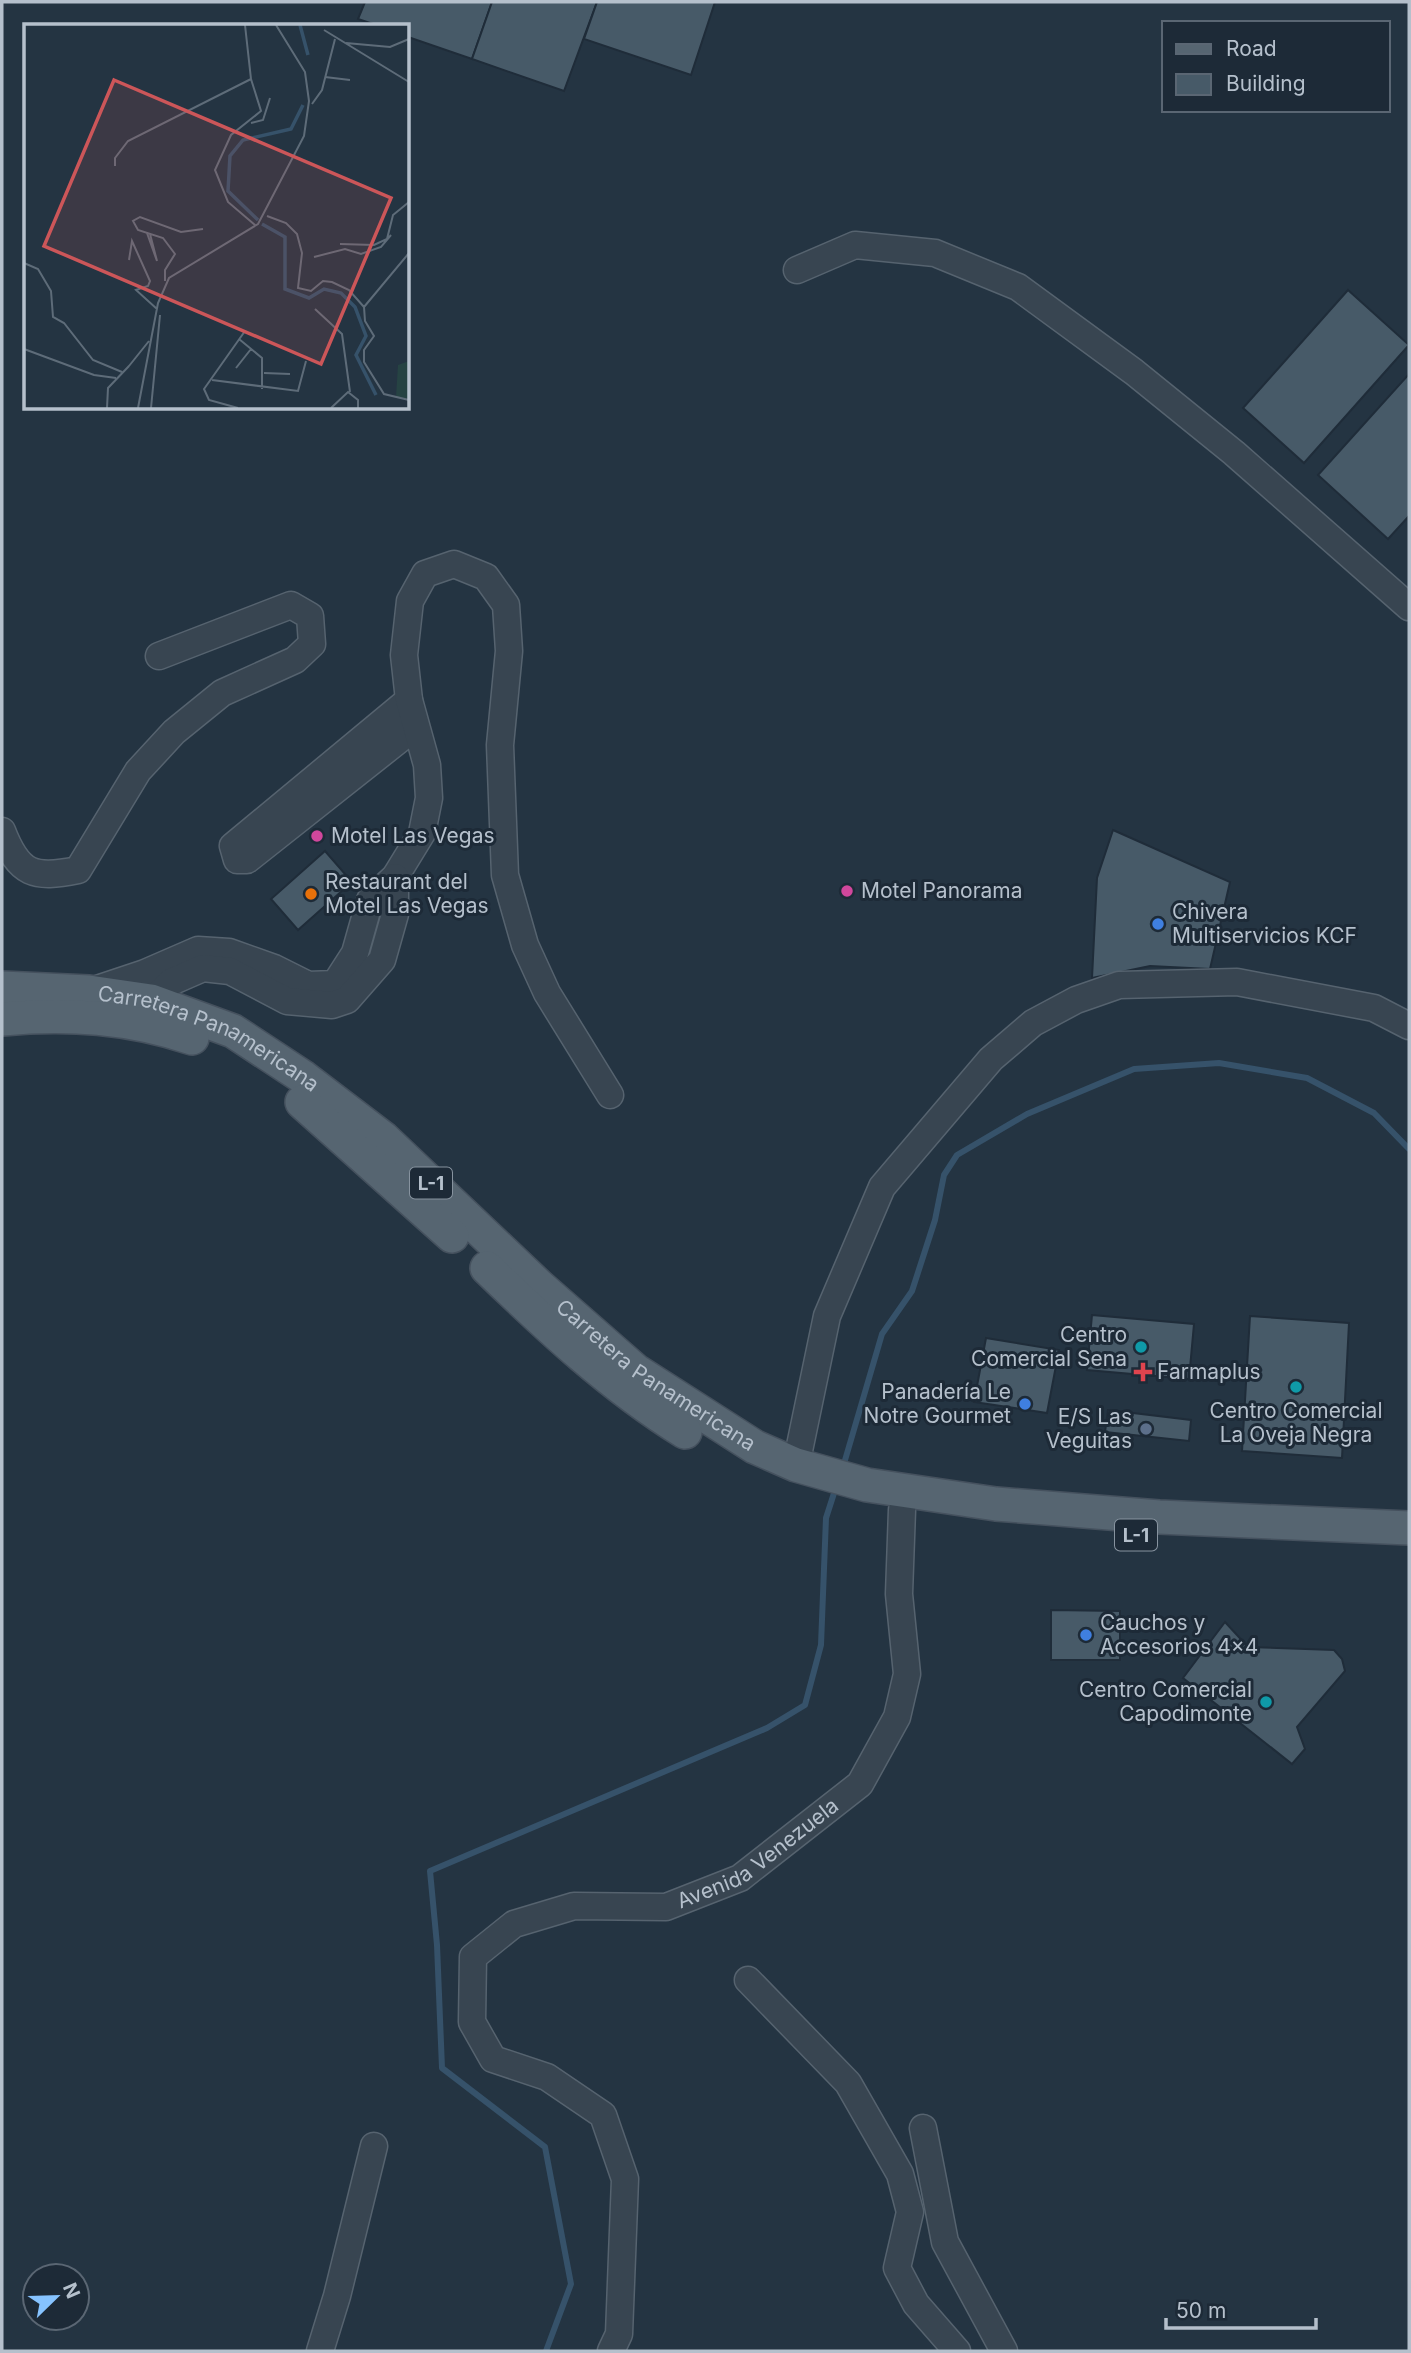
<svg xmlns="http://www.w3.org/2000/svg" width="1411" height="2353" font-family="Inter,sans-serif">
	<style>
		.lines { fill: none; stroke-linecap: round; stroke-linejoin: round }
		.stream { stroke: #36526a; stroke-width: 6 }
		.building { fill: #475a68; stroke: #1f2c39; stroke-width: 2 }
		.minor-casing { stroke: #56636f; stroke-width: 29 }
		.major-casing { stroke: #45515e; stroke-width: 36 }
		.minor { stroke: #384551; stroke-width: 26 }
		.major { stroke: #566571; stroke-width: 33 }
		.hotel-dot { fill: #d1479c; stroke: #1d2a37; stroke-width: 2.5 }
		.food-dot { fill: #e8710a; stroke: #1d2a37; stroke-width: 2.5 }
		.shop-dot { fill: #3f7fe0; stroke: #1d2a37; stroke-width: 2.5 }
		.culture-dot { fill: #0f9aa8; stroke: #1d2a37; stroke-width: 2.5 }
		.health-dot { fill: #e0444e; stroke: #1d2a37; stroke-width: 2.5 }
		.service-dot { fill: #5c6f8a; stroke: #1d2a37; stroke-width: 2.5 }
		.labels { text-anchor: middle; stroke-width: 6; stroke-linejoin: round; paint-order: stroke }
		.shield { fill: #1d2a37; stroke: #87939f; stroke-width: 2 }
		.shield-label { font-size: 19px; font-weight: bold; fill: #b5c0cc }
		.poi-label { font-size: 21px; fill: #b5c0cc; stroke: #1d2a37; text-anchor: start }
		.street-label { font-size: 21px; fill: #b5c0cc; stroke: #1d2a37 }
		.inset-river { fill: none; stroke: #36526a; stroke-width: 3.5 }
		.inset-road { fill: none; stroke: #5e6c79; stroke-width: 2 }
		.view { fill: #cc5659; fill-opacity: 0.15; stroke: #cc5659; stroke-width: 3.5 }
		.inset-edge { fill: none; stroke: #b5c0cc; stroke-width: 3.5 }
	</style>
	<rect width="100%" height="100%" fill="#243442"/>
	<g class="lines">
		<!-- stream -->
		<g class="stream">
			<polyline points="843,1467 882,1334 912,1291 935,1220 944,1175 957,1155 1027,1114 1134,1069 1219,1063 1307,1078 1374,1113 1409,1149"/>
			<polyline points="546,2351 571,2284 545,2147 442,2068 437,1945 430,1871 767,1728 805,1705 821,1645 826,1518 836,1487"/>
		</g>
	</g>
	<!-- building -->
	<g class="building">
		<polygon points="365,2 492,2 472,59 408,37 408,26 379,26 358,19"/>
		<polygon points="492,2 597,2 564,91 472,59"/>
		<polygon points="597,2 715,2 691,75 584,39"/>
		<polygon points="1348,290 1409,345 1304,463 1243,408"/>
		<polygon points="1409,374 1409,516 1388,539 1318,475"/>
		<polygon points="1113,830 1230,882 1210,969 1150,966 1092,978 1097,878"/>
		<polygon points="325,851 352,882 298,930 271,899"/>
		<polygon points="1092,1315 1194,1324 1189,1379 1087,1370"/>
		<polygon points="1250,1316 1349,1323 1342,1458 1242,1451"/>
		<polygon points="986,1338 1059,1350 1047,1413 974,1402"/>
		<polygon points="1108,1410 1191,1420 1189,1441 1105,1432"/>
		<polygon points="1051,1610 1120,1611 1120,1660 1051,1660"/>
		<polygon points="1225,1622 1248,1647 1334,1650 1342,1659 1345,1671 1297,1727 1305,1749 1292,1764 1183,1678"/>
	</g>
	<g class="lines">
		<!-- minor casing -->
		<g class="minor-casing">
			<g id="minor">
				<polyline points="797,270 855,245 935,253 1018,287 1134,372 1234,453 1409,607"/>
				<polyline points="409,700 233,846 237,860 247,860 415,727"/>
				<path d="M2,831c17,44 32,48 76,39l60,-99 36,-39 48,-39 73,-33 17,-16 -2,-28 -19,-11 -132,51"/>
				<polyline points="91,991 145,973 198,950 229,952 274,968 308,985 335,984 355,953 370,900 395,877 422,833 429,798 427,765 409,700 404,655 410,601 425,574 454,564 486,577 506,605 509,651 500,745 505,875 525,945 547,993 610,1095"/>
				<polyline points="151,1001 171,982 203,968 230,971 287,1001 332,1005 347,1000 382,960 395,914 395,877"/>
				<polyline points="796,1465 827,1316 882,1187 991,1059 1033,1023 1076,1000 1119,985 1237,982 1374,1008 1409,1026"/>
				<polyline points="748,1980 848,2083 900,2174 910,2212 897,2268 916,2304 957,2351"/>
				<polyline points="923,2128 945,2242 1004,2351"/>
				<polyline points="320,2351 337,2296 374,2146"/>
				<path id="s1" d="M611,2351l8,-17 6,-155 -22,-64 -56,-38 -54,-18 -21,-37 1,-65 41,-33 60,-18 92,1 74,-29 120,-94 37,-67 10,-43 -8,-80 3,-84"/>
			</g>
		</g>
		<!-- major casing -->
		<g class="major-casing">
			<g id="major">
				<path id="s2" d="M2,988l87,4 62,9 82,30 70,46 80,61 156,148 97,85 119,76 41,18 71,20 129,19 163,13 250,11"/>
				<path d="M2,1019c66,-6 127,-2 190,19"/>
				<polyline points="302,1102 452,1236"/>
				<path d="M487,1268c62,60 124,118 198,164"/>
			</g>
		</g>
		<!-- minor -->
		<use href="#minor" class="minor"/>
		<!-- major -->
		<use href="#major" class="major"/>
	</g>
	<!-- markers -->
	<g class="hotel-dot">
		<circle cx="317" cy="836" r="7"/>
		<circle cx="847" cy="891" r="7"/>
	</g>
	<circle class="food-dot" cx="311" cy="894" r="7"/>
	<g class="shop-dot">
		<circle cx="1158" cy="924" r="7"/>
		<circle cx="1025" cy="1404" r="7"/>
		<circle cx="1086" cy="1635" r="7"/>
	</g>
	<g class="culture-dot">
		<circle cx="1141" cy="1347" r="7"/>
		<circle cx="1296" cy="1387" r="7"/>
		<circle cx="1266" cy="1702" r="7"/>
	</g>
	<path class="health-dot" d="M1139.5 1361.5h7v7h7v7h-7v7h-7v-7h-7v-7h7z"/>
	<circle class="service-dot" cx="1146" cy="1429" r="7"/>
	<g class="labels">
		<!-- shield labels -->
		<g class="shield">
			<rect x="410" y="1167.5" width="42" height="31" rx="5"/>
			<rect x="1115" y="1519.5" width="42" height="31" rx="5"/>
		</g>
		<g class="shield-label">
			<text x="431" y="1190">L-1</text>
			<text x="1136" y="1542">L-1</text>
		</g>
		<!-- poi labels -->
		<g class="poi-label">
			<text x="331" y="843">Motel Las Vegas</text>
			<text x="325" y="889">Restaurant del<tspan x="325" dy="24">Motel Las Vegas</tspan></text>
			<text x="861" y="898">Motel Panorama</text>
			<text x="1172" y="919">Chivera<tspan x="1172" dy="24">Multiservicios KCF</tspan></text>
			<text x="1127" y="1342" text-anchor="end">Centro<tspan x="1127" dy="24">Comercial Sena</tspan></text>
			<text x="1157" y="1379">Farmaplus</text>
			<text x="1011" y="1399" text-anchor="end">Panadería Le<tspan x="1011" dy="24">Notre Gourmet</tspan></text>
			<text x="1296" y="1418" text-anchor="middle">Centro Comercial<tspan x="1296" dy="24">La Oveja Negra</tspan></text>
			<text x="1132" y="1424" text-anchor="end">E/S Las<tspan x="1132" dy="24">Veguitas</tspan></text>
			<text x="1100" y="1630">Cauchos y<tspan x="1100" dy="24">Accesorios 4x4</tspan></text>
			<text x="1252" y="1697" text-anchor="end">Centro Comercial<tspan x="1252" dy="24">Capodimonte</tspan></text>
		</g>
		<!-- street labels -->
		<g class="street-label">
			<text dy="7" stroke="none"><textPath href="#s2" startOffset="217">Carretera Panamericana</textPath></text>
			<text dy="7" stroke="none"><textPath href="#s2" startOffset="784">Carretera Panamericana</textPath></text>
			<text dy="7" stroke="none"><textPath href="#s1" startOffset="788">Avenida Venezuela</textPath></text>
		</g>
	</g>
	<!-- overview -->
	<g transform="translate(24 24)">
		<rect width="385" height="385" fill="#243442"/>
		<path d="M385,337v38l-13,-2 2,-32z" fill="#264343"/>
		<path class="inset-river" d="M276,1l8,30M234,196l-30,-29 2,-35 13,-16 48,-11 12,-24M238,200l23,13v52l24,9 15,-9 17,4 14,14 11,29 -10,19 20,40"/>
		<path class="inset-road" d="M221,1l6,54 10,32 -30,24 -16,35 13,32 27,23M300,6l85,52M322,19l44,4 19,-8M301,53l25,3M288,80l10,-14 13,-51M227,99l12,-3 7,-22M91,142v-8l13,-17 123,-62M243,192l19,7 11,11 5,19 -4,35 13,3 12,-10 9,1 17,8 15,17 1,14 9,15 -10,14v12l20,32 25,6M123,209l10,28 -7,-27M316,220l34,1 13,-6 6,-24 16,-13M290,233l31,-8 16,5 20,-7 10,-12M105,236l3,-19 18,40 -2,5 -12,4 21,19M0,239l14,6 13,22 2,26 11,6 29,37 29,12M141,257v-11l10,-16 -12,-16 -25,-8 -5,-9 7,-4 41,15 22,-3M340,283l45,-54M291,285l27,25 8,58M215,315l23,19v31M0,325l70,26 22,3M105,342l20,-25M212,344l15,-19M240,349l26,1M188,356l86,11 8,-30M83,384l1,-20 21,-22M114,384l20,-105 11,-25 89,-54 46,-88 5,-35 -4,-29 -29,-47M127,384l9,-93M214,384l-29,-8 -5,-11 41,-58M307,384l17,-16 10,8v8"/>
		<path class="view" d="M90,56l277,118 -70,166 -277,-118z"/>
		<rect width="385" height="385" class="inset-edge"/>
	</g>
	<!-- border -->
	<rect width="1411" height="2353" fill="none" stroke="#b5c0cc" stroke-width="7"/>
	<!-- legend -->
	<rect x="1162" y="21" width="228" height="91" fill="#1d2a37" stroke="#5a6673" stroke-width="2"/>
	<rect x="1176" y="44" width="35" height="10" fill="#566571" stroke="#5a6673" stroke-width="2"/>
	<text x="1226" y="56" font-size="21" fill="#b5c0cc">Road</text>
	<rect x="1176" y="74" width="35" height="21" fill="#475a68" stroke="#5a6673" stroke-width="2"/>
	<text x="1226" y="91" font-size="21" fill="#b5c0cc">Building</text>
	<!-- north arrow -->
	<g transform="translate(56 2297) rotate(67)"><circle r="33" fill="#1d2a37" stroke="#5a6673" stroke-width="2"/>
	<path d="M0-5L12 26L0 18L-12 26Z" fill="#86c3ff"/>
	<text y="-10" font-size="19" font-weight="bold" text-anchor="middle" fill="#b5c0cc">N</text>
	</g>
	<!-- scale -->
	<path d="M1166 2318v10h150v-10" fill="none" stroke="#b5c0cc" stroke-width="3.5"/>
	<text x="1176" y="2318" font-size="21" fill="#b5c0cc" stroke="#1d2a37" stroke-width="5" paint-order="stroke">50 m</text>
</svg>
